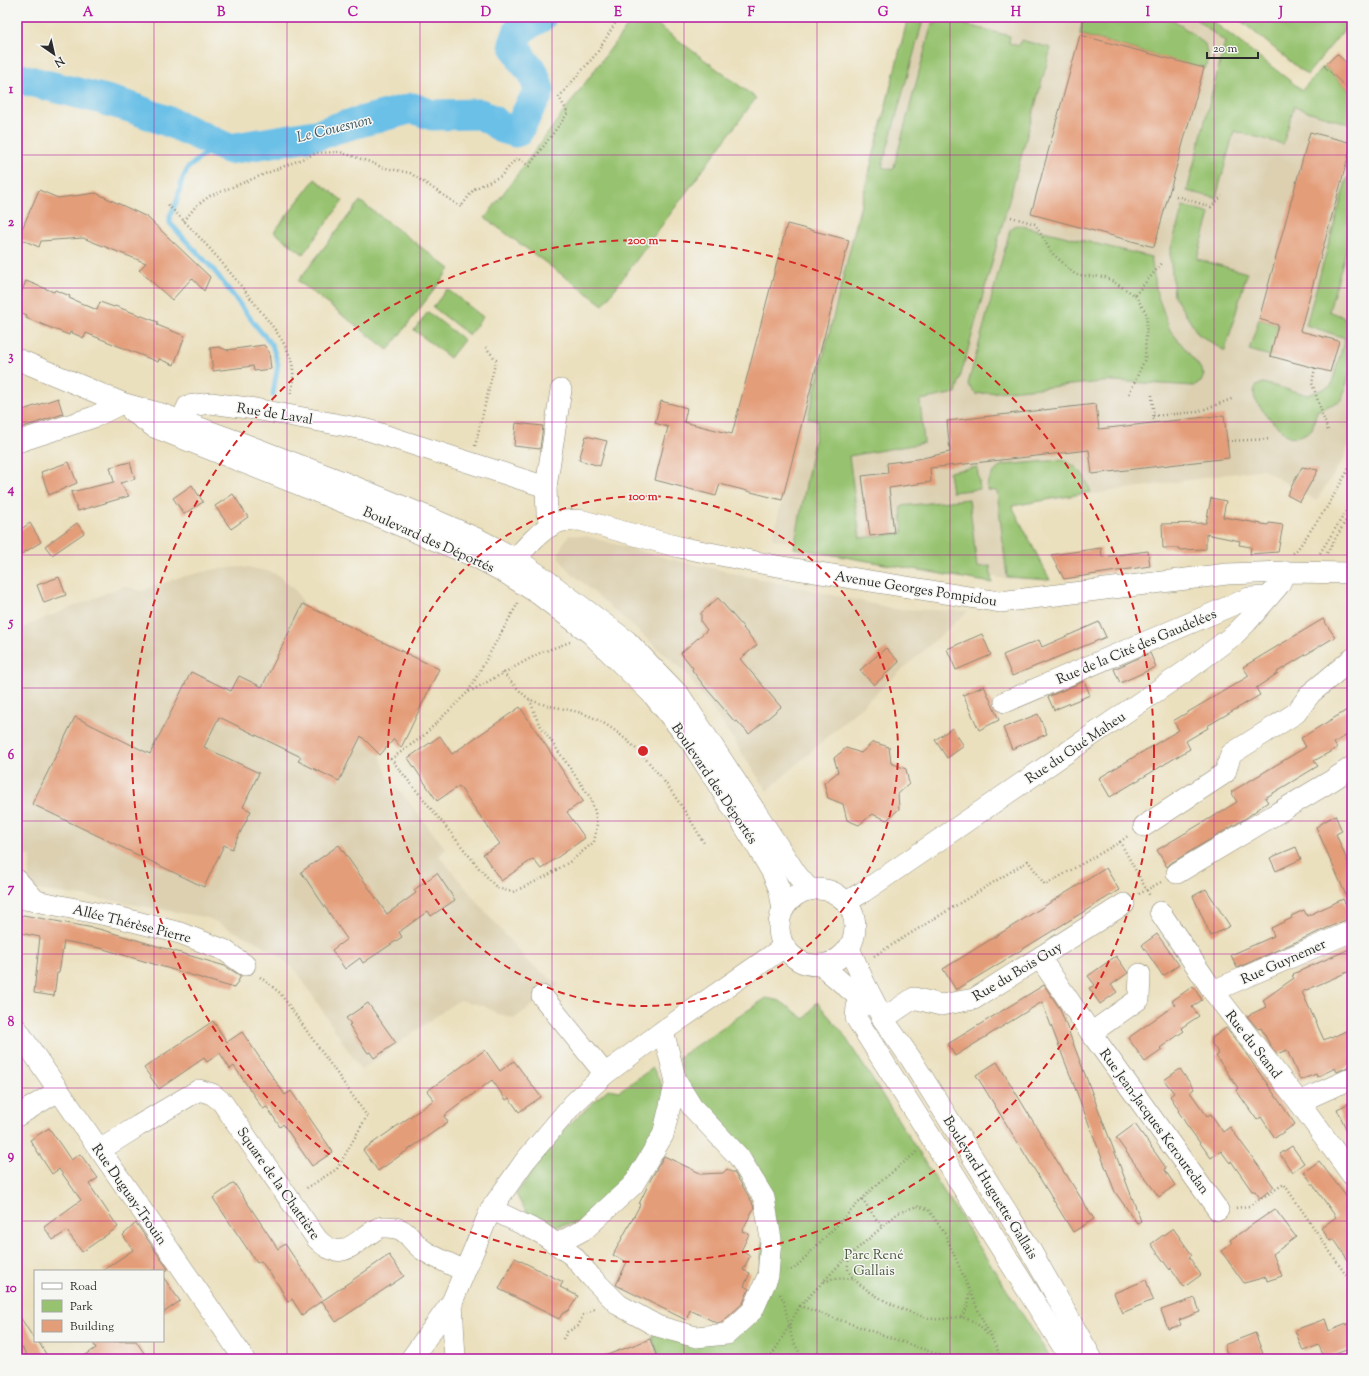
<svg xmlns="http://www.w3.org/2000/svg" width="1369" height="1376" font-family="'Sorts Mill Goudy',serif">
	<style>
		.built { fill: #dcd0b1 }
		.green { fill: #97c370; stroke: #61774e }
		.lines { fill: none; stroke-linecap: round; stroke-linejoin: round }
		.stream { stroke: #6bc0e7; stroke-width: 5 }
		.river { stroke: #6bc0e7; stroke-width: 31 }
		.building { fill: #e49d79 }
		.minor-casing { stroke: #8b8674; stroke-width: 22 }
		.path { stroke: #8b8674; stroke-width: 2.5; stroke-dasharray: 1 3; stroke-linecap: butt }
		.minor { stroke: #fff; stroke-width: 21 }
		.grid { fill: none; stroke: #b5179e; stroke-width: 1; stroke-opacity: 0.55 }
		.ring { fill: none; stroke: #d62828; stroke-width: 2; stroke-dasharray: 7 5 }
		.labels { text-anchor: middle; stroke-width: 3; stroke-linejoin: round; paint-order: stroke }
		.street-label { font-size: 14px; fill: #2b2b2b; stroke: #f6f6f2 }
		.park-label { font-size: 14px; fill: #4b5940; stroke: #f6f6f2 }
		.water-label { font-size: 15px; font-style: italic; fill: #3e5863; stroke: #f6f6f2 }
		.centre { fill: #d62828; stroke: #f6f6f2; stroke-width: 2 }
		.ring-label { font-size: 12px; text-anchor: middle; font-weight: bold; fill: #d62828; stroke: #f6f6f2; stroke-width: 3; stroke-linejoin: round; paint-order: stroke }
		.neatline { fill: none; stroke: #b5179e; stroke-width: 1.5 }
		.grid-label { font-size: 13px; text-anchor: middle; font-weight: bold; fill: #b5179e }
	</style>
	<rect width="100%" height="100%" fill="#f6f6f2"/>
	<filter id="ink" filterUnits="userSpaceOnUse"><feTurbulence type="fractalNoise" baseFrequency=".025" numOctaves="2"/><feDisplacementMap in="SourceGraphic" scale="8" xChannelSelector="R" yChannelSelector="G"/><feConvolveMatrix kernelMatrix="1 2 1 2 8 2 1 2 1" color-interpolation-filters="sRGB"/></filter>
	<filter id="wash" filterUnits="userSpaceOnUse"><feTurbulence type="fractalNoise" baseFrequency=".012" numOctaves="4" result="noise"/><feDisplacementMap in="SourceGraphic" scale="16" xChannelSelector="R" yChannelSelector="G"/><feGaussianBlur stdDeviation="0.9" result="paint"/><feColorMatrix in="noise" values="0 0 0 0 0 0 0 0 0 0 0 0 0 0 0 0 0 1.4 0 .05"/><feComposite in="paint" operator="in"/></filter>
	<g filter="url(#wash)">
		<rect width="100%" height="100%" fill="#ebe0be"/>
		<!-- built -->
		<g class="built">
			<polygon points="908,17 1207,17 1302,90 1352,93 1352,429 1345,457 1316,501 1263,469 1012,506 1050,580 999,578 772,539"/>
			<polygon points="569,535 586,536 670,559 896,609 968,611 767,791 727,730 685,672 567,569 558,556 562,545"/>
			<polygon points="242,567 267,571 278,575 297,592 303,604 267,676 351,727 380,755 387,775 446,849 439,856 528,962 559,985 515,1018 498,1014 484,1006 459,1000 361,1070 297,972 278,955 260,944 208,918 97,898 38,890 28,883 31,856 17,855 17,630 40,620 124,586 142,591 177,578 216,569"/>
		</g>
		<!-- green -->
		<g class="green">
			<polygon points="634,17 647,17 756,98 603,305 485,218"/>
			<polygon points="908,17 924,17 882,167 893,170 932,23 936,24 939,17 952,17 955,22 1010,36 1009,43 1019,46 1021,40 1051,48 956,393 920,400 924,443 849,456 860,538 903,533 901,506 969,499 977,567 990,566 992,583 794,548 818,421 808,418"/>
			<polygon points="1083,17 1170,17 1205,44 1208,58 1205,69 1082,35 1080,34"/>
			<polygon points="1193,17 1207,17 1302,90 1324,66 1352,93 1352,125 1294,107 1283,144 1234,131 1216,198 1187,191 1225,42"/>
			<polygon points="1236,17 1352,17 1352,20 1307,75"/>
			<path d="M1347,178l5,1v51l-23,81 12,5 11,9v40l-10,35 -25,11 -5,18c-7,5 -14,10 -23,7 -8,-4 -29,-27 -33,-35 -3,-5 -2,-10 0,-15l7,-3 45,12 23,-9 14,-48 -39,-13z"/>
			<polygon points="315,179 343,201 303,254 274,232"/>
			<polygon points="360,201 450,269 388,350 298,281"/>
			<polygon points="1183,206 1210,214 1197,259 1247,273 1225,351 1198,334 1174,296 1170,252"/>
			<polygon points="1018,225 1151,257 1157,294 1170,330 1199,366 1204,375 1201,382 1194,386 1113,381 976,394 968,384 1010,230 1013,226"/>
			<polygon points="447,289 483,317 469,335 433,307"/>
			<polygon points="428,312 464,340 450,358 414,330"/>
			<polygon points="1259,319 1278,325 1270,356 1249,350"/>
			<path d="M1062,460c18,7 22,14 29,32l-79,14 38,74 -43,-3 -10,-86 -10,-1 1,-9 5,-8 9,-8z"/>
			<polygon points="977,467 980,489 952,492 949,472"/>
			<polygon points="766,998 780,1001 805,1019 817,1002 842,1032 1051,1359 659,1359 652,1337 660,1333 697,1345 754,1318 769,1194 758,1166 743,1147 702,1105 683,1076 679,1057"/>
			<polygon points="653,1068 669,1100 655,1140 628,1182 577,1223 557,1226 544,1224 532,1218 523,1207 516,1194 560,1133 608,1089 619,1091"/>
		</g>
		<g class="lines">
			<!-- stream -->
			<polyline class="stream" points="219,144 212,148 188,168 182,180 177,201 170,216 170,223 188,243 213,269 257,327 272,345 278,364 273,395"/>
			<!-- river -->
			<polyline class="river" points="17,78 102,99 130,107 172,123 229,149 321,134 337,128 413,108 432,115 480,114 493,121 502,128 515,132 518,131 531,105 537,96 539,90 533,72 523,61 514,44 519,30 541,17"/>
		</g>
		<g id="blocks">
			<!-- building -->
			<g class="building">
				<polygon points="1080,35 1204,68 1154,247 1031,214"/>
				<polygon points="1337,54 1352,68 1352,93 1324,66"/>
				<polygon points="1310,132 1352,143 1300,331 1339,341 1330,372 1270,356 1278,325 1259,319"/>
				<polygon points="39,190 58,198 96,193 147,217 210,277 204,291 192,278 172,300 139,270 146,263 83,238 41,241 39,247 18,238"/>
				<polygon points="787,224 849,240 782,500 720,484 716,496 655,480 668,427 655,423 661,401 687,408 684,422 732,434"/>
				<polygon points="26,281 54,292 55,290 70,296 69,298 97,310 100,302 114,307 115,306 158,322 157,325 185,336 174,365 159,359 158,362 86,333 84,338 70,332 69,335 26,318 27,315 17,311 17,302"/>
				<polygon points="264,345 269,352 271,369 254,371 253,366 213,371 210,348 219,347 229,351 227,350"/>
				<polygon points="58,398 63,414 17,429 17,412"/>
				<polygon points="1096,404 1099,429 1224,415 1229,458 1092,474 1089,450 930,468 931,482 889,488 894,533 870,536 862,476 888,473 887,463 918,459 950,452 947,421"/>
				<polygon points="516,423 543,426 540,449 514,446"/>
				<polygon points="586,436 607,441 600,466 579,460"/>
				<polygon points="69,462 77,483 49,495 41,472"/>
				<polygon points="130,462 135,479 120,483 129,496 78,511 71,492 114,482 110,467"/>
				<polygon points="1302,467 1318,470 1300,502 1287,495"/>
				<polygon points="192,485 203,502 184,514 173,498"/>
				<polygon points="233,494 248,517 231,529 215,506"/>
				<polygon points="1211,498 1226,501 1223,517 1268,525 1269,523 1283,525 1278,552 1250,554 1251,547 1239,545 1240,541 1206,534 1206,549 1179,550 1179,548 1163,548 1162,524 1206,523"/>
				<polygon points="30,523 41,542 17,557 17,532"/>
				<polygon points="77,523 84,533 52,555 45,546"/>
				<polygon points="1101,548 1102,557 1148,551 1150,566 1064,579 1051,555"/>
				<polygon points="59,577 66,595 44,603 37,585"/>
				<polygon points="718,598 744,628 743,628 757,645 740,659 781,707 749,734 737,721 735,722 705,687 692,670 693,668 681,653 707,630 701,622 701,613"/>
				<polygon points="303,604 439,669 401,748 394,739 380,755 361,736 339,781 298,761 301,757 219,717 204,747 259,773 243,807 251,811 232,849 224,845 204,887 32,804 75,717 150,754 191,672 231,691 239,676 262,687"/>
				<polygon points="1323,619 1335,637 1277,672 1278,673 1256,688 1260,695 1207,726 1208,728 1186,741 1190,749 1110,797 1099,778 1179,730 1173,721 1249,676 1243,667"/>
				<polygon points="1099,622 1106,637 1012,676 1003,655 1039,640 1042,647"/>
				<polygon points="982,634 991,655 956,670 947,649"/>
				<polygon points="886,648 899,662 874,685 860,670"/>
				<polygon points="1150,653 1156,667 1120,683 1114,669"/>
				<polygon points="1084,681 1090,695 1054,710 1048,697"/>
				<polygon points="984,686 999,720 979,730 963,695"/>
				<polygon points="520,707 583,801 567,812 585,838 541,869 533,859 501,881 483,854 500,844 459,786 437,801 408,758 440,736 452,754"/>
				<polygon points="1352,707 1352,732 1334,743 1337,748 1314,761 1318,766 1265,798 1268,802 1246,818 1171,863 1167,867 1157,850 1237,802 1231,792 1306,747 1301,738"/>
				<polygon points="1038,714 1047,734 1012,749 1003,728"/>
				<polygon points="952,728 964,746 947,758 935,740"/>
				<polygon points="873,742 889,747 891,763 906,769 909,784 898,794 899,809 887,820 872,814 859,825 847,820 843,804 828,798 824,783 838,772 834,758 846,748 861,753"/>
				<polygon points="1335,815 1342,831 1336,834 1352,872 1352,909 1316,827"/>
				<polygon points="339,845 387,914 416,893 414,890 437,873 455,900 431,916 428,911 399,932 402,937 363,963 360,958 345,969 332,950 347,939 301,872"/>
				<polygon points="1296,847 1301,859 1276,871 1270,858"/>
				<polygon points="1106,868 1119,890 956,990 943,969"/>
				<polygon points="1206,889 1230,926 1211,936 1193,896"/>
				<polygon points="1343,899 1352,917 1237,968 1231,955 1274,936 1271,928 1292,918 1291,916 1304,910 1307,916"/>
				<polygon points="17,915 22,916 23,915 99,929 225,966 241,976 234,988 100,948 64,941 59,973 57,973 54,996 34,993 40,937 20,933 20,931 17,931"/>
				<polygon points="1157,934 1179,965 1163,976 1142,945"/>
				<polygon points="1352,948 1352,970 1302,992 1324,1040 1330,1037 1331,1038 1352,1028 1352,1065 1337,1072 1335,1068 1317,1077 1316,1074 1300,1080 1287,1050 1277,1054 1270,1045 1261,1028 1258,1029 1247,1016 1266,1007 1263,1000 1294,978 1292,976 1294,975 1293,974"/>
				<polygon points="1116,956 1128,973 1111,985 1117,992 1100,1004 1089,988 1095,985 1088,976"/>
				<polygon points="1044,985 1060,1009 1141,1221 1137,1223 1115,1192 1042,1002 955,1056 948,1044"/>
				<polygon points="1193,986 1202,1000 1192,1007 1199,1016 1181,1028 1184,1031 1160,1048 1162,1050 1145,1062 1128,1038 1175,1005 1172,1001"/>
				<polygon points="368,1003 396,1043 374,1058 370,1052 368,1053 349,1025 351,1024 346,1018"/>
				<polygon points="213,1021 227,1042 242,1032 285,1095 291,1091 333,1152 312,1166 283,1124 280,1127 267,1107 263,1109 234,1066 230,1069 220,1053 207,1062 204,1058 159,1089 144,1068"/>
				<polygon points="1226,1028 1242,1048 1295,1124 1275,1138 1261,1117 1257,1120 1236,1090 1238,1088 1216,1056 1219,1054 1212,1044 1212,1038"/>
				<polygon points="485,1050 500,1071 514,1061 541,1097 519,1112 509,1098 506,1100 492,1080 444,1116 448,1122 378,1171 363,1150 434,1100 427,1091"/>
				<polygon points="997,1062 1065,1174 1066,1174 1094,1219 1073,1232 976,1075"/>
				<polygon points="1180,1069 1194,1089 1190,1092 1207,1116 1211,1114 1223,1132 1230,1127 1274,1187 1260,1198 1255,1191 1252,1191 1231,1161 1230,1163 1221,1151 1211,1158 1184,1121 1185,1121 1178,1111 1179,1110 1170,1096 1174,1093 1164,1080"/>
				<polygon points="1352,1102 1352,1142 1337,1109"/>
				<polygon points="1135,1124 1166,1168 1164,1169 1175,1185 1159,1197 1116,1138"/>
				<polygon points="49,1128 71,1160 80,1154 98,1178 89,1184 118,1227 82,1252 67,1231 53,1240 44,1227 81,1200 59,1169 52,1174 30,1140"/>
				<polygon points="1292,1146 1304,1163 1292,1172 1280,1154"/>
				<polygon points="664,1156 702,1174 723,1173 727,1169 731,1172 734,1172 752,1202 754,1208 742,1231 749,1234 741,1251 750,1256 743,1270 750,1273 744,1286 749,1289 743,1303 722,1322 717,1323 690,1310 686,1320 616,1285 627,1262 613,1255 640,1205 639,1204 651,1179"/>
				<polygon points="1319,1161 1352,1204 1352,1266 1334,1239 1330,1241 1321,1228 1336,1217 1304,1172"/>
				<polygon points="234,1183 278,1249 285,1244 323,1300 302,1315 292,1299 288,1302 279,1286 261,1261 257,1263 213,1198"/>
				<polygon points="1275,1209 1296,1237 1273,1254 1282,1276 1267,1281 1266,1277 1244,1283 1221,1251 1232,1243 1230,1240"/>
				<polygon points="136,1223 168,1269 166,1271 102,1271 133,1250 123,1235"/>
				<polygon points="1173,1228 1192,1255 1189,1257 1201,1275 1184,1287 1171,1268 1170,1270 1151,1244"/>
				<polygon points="389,1255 404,1276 336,1322 322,1301"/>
				<polygon points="515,1258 563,1282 560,1287 578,1296 569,1310 562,1314 559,1319 499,1289"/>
				<polygon points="163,1277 180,1301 163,1313"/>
				<polygon points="1146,1280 1153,1300 1122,1313 1114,1293"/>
				<polygon points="1195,1298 1200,1312 1179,1320 1181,1325 1168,1329 1161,1310"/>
				<polygon points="17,1312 34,1339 35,1338 35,1341 38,1341 49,1359 29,1359 17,1339"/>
				<polygon points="1325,1319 1329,1331 1352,1322 1352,1348 1324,1358 1319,1345 1303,1351 1295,1330"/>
				<polygon points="1255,1333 1265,1359 1229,1359 1224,1345"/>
				<polygon points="650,1339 658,1359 600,1359 599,1358"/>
				<polygon points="92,1341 136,1341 148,1359 80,1359 96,1348"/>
			</g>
		</g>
	</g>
	<g filter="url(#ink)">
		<use href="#blocks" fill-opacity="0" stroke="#8b8674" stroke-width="1"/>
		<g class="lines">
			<!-- minor casing -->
			<g class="minor-casing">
				<g id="minor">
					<polyline points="17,359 122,403 162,414 247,445 338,480 423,515 478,539 516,559 542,577 627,641 680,696 797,875 810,890"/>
					<polyline points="132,411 154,427 358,508 476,557 504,572 537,593 591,634 653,695 691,742 752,838 772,872 779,888 783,909"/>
					<polyline points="181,421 188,406 211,403 255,409 368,430 546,487"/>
					<polyline points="17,442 94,417 122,403"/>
					<polyline points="551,526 547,513 546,487 561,390"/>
					<path d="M504,572c13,-14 35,-43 52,-49 8,-3 16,-3 24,-3l99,27 98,19 223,36 227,-28 58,-2 67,1"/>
					<polyline points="1005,702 1249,598 1268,597"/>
					<polyline points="1144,826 1225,773 1231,754 1296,713 1311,693 1352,659"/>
					<polyline points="1177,873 1331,781 1352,767"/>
					<polyline points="17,880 36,901"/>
					<circle cx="817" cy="927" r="38"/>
					<polyline points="17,898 36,901 121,918 180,933 224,950 245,965"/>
					<polyline points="846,902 863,892 1186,671 1234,635 1247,622 1279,585 1285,572"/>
					<polyline points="1160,912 1213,991 1299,1102 1352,1175"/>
					<polyline points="849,948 864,982 883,1019 911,1059 1027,1244 1092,1359"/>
					<polyline points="1040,958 1091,1033 1218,1210"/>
					<polyline points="821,965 868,1005"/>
					<polyline points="1213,991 1352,931"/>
					<polyline points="542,996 605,1074"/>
					<polyline points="858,996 856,1018 1065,1350 1087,1350"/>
					<polyline points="883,1019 914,998 941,1005 974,999 1124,904"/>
					<path d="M17,1029c74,111 153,219 227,330"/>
					<polyline points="1091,1033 1139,999 1140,974"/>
					<polyline points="1299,1102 1352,1078"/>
					<polyline points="17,1116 58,1091"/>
					<path d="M100,1150l38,-24 61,-36 13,4 10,8 95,137c22,23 34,7 55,-7 3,-2 7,-5 11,-5 25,-1 24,11 40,23 10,7 30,15 41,21"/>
					<polyline points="491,1209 541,1233 573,1256 591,1277 619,1305 657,1326 696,1337 727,1334 753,1310 768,1276 771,1239 764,1198 739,1157 692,1107 676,1081 663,1031"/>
					<polyline points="557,1244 585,1229 633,1185 663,1135 676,1081"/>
					<polyline points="411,1359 452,1302"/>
					<polyline points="455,1359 452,1302 491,1209 525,1161 573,1104 605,1074 663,1031 784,947"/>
				</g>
			</g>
			<!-- path -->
			<g class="path">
				<polyline points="1176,196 1211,207 1222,196"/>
				<path d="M168,205c33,32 63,67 91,104 12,16 26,31 32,51 4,12 2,25 -1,36"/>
				<polyline points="1011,217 1035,224 1051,252 1076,275 1105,277 1135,295 1147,315 1145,359 1129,394"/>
				<polyline points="184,221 196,206 210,196 317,153 340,152 370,162 381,167 410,173 461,207 474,189 501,176 517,158 529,166 568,113 559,97 597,53 619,17"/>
				<polyline points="1135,295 1163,262"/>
				<polyline points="1315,368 1312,383 1328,431"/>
				<polyline points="1152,395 1154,423"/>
				<polyline points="1153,416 1197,412 1234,398"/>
				<polyline points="1227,441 1271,439"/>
				<polyline points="475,446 496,360 484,345"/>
				<polyline points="1352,459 1350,467 1352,469"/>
				<polyline points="1293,553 1297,550 1327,507 1350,467"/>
				<polyline points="1320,553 1352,502"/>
				<polyline points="1327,553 1352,510"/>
				<polyline points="518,603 468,692 422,737 391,759 479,868 497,888 513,892 545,877 571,861 594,842 597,826 595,812 590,797 538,722 530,700"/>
				<path d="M503,673c6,6 21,24 28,27 18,8 38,8 56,15 51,20 91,83 117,128"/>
				<polyline points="469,692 540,653 570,642"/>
				<polyline points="1120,842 1129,835"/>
				<polyline points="1139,894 1161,882"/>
				<polyline points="874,956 1028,861 1045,885 1120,842 1150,896"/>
				<polyline points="260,977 280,993 367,1116 337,1169 305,1189"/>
				<polyline points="862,1199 882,1227"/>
				<polyline points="1236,1208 1249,1206 1284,1184 1352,1284"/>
				<path d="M849,1257c0,3 -2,8 -1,12 6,21 66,48 86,50 12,1 23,-4 34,0 9,3 15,11 21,17"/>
				<polyline points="787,1271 794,1269 874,1187 918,1151"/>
				<polyline points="824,1282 832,1279 853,1278"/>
				<polyline points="780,1294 784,1302 792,1339 803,1359"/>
				<polyline points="800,1306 841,1263 898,1213 917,1206 928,1209 945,1234 982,1319 999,1353 997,1359"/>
				<path d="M961,1317c7,-9 8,-15 8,-25"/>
				<polyline points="563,1339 567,1332 578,1326 583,1315 596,1308"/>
				<polyline points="770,1359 800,1306 951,1359"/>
			</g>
			<!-- minor -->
			<use href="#minor" class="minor"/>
		</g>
	</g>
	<!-- grid -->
	<path class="grid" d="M154,17v1254M287,17v1342M420,17v1342M552,17v1342M684,17v1342M817,17v1342M950,17v1342M1082,17v1342M1214,17v1342M17,155h1335M17,288h1335M17,422h1335M17,555h1335M17,688h1335M17,821h1335M17,954h1335M17,1088h1335M17,1221h1335M154,1341v18"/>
	<!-- distance rings -->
	<g class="ring">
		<circle cx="643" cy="751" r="255"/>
		<circle cx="643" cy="751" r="511"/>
	</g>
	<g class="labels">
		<!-- street labels -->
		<g class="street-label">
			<text transform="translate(275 413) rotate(9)" y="5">Rue de Laval</text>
			<text transform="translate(429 539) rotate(24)" y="5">Boulevard des Déportés</text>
			<text transform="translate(916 588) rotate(9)" y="5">Avenue Georges Pompidou</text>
			<text transform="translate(1136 646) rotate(-23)" y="5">Rue de la Cité des Gaudelées</text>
			<text transform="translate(1075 747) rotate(-34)" y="5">Rue du Gué Maheu</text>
			<text transform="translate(715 783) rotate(56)" y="5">Boulevard des Déportés</text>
			<text transform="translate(132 923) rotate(14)" y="5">Allée Thérèse Pierre</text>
			<text transform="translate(1283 961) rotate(-24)" y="5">Rue Guynemer</text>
			<text transform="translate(1017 971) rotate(-31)" y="5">Rue du Bois Guy</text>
			<text transform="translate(1254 1044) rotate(52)" y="5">Rue du Stand</text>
			<text transform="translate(1155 1121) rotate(54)" y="5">Rue Jean-Jacques Kerouredan</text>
			<text transform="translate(279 1183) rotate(55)" y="5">Square de la Chattière</text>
			<text transform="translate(991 1187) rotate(58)" y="5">Boulevard Huguette Gallais</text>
			<text transform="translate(130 1194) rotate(55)" y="5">Rue Duguay-Trouin</text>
		</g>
		<!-- park labels -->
		<g class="park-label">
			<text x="874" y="1259">Parc René<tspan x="874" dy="16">Gallais</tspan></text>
		</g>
		<!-- water labels -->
		<g class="water-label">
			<text transform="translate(334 128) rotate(-14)" y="5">Le Couesnon</text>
		</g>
	</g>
	<circle cx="643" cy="751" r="6" class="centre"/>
	<g class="ring-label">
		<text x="643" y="244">200 m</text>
		<text x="643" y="500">100 m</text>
	</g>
	<!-- margin -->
	<rect width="1369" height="1376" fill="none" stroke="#f6f6f2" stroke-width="44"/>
	<!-- legend -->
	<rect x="34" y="1270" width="130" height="72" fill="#f6f6f2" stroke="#a5a5a2"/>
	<rect x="42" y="1283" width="20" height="6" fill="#ffffff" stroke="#a5a5a2"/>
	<text x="70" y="1290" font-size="12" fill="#2b2b2b">Road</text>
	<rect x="42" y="1300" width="20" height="12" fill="#97c370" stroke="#a5a5a2"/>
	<text x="70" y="1310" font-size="12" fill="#2b2b2b">Park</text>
	<rect x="42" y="1320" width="20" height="12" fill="#e49d79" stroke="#a5a5a2"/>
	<text x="70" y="1330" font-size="12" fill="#2b2b2b">Building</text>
	<!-- north arrow -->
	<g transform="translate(54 54) rotate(146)" stroke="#f6f6f2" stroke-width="3" paint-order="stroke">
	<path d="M0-3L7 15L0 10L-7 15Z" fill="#2b2b2b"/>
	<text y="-6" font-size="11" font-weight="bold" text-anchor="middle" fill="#2b2b2b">N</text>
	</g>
	<!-- scale -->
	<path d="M1207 52v6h51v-6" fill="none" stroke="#2b2b2b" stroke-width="2"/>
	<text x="1213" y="52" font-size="12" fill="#2b2b2b" stroke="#f6f6f2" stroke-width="3" paint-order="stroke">20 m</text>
	<rect x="22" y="22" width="1325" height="1332" class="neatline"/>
	<g class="grid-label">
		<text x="88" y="16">A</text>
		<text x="221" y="16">B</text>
		<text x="353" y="16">C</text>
		<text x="486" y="16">D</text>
		<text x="618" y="16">E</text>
		<text x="751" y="16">F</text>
		<text x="883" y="16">G</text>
		<text x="1016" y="16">H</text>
		<text x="1148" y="16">I</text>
		<text x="1281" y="16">J</text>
		<text x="11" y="93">1</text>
		<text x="11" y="226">2</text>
		<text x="11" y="360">3</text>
		<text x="11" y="493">4</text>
		<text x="11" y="626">5</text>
		<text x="11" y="759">6</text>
		<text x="11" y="892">7</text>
		<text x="11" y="1026">8</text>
		<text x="11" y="1159">9</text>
		<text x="11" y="1292">10</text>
	</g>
</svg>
